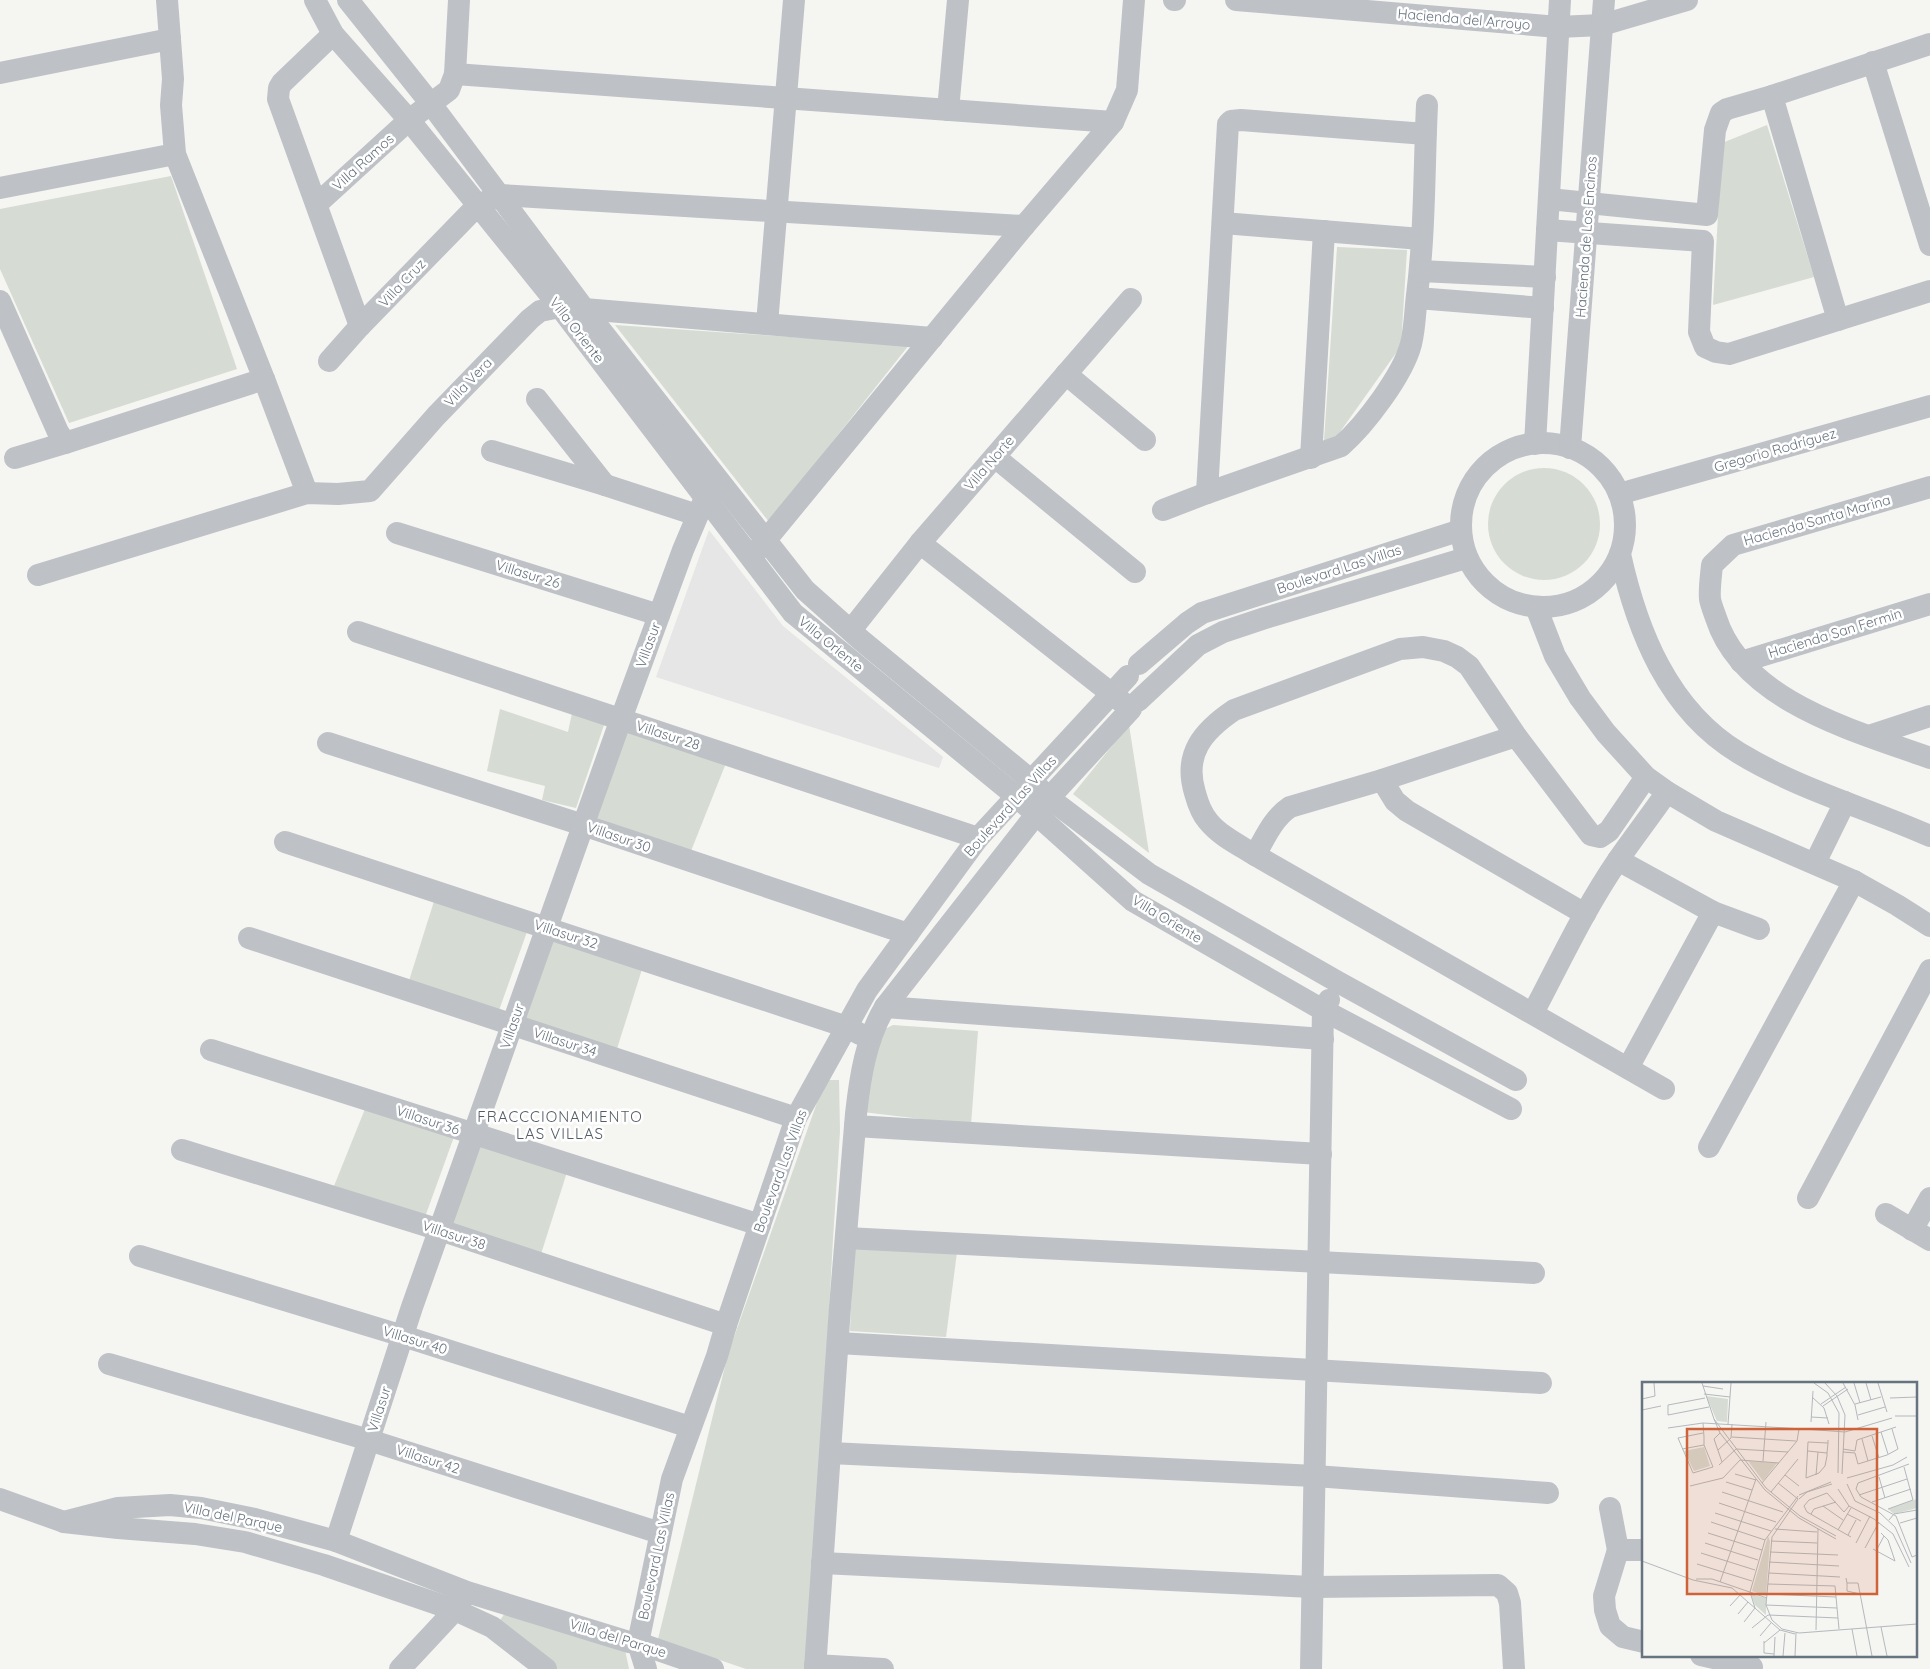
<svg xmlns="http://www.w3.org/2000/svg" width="1930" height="1669" font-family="Quicksand,sans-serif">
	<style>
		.built { fill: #e5e6e5 }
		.green { fill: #d6dbd3 }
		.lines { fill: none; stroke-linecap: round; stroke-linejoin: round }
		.minor { stroke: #bec1c5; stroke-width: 22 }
		.labels { text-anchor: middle; stroke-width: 5; stroke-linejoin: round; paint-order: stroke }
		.street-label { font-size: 14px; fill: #67737f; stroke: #fff }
		.neighbourhood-label { font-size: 15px; letter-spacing: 1px; fill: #545d65; stroke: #fff }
		.inset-road { fill: none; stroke: #b4b9bd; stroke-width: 1 }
		.view { fill: #ce6339; fill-opacity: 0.15; stroke: #ce6339; stroke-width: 2.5 }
		.inset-edge { fill: none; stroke: #67737f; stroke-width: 2.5 }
	</style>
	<rect width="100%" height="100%" fill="#f5f5f2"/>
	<!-- built -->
	<polygon class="built" points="709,530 783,626 943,757 939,768 656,677"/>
	<!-- green -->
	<g class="green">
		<polygon points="1767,125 1814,277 1713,305 1722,143"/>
		<polygon points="171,176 237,369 69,423 0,269 0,209"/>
		<polygon points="1337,247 1407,250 1401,346 1335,439 1324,441"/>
		<polygon points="615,325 909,345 769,522"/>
		<circle cx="1544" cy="524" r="56"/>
		<polygon points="500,709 568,732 572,713 605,722 576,808 542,800 545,786 487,771"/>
		<polygon points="1129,725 1149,853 1073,794"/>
		<polygon points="627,729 726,763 691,851 594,817"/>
		<polygon points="435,898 528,929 498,1013 408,984"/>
		<polygon points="552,934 643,966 616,1052 519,1019"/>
		<polygon points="893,1025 978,1031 971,1125 863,1112 881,1031"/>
		<polygon points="825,1080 839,1080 840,1131 833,1239 809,1669 746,1669 658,1639 728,1354"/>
		<polygon points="367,1104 455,1134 425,1217 334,1186"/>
		<polygon points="482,1142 568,1169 541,1254 451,1226"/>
		<polygon points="854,1242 957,1252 946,1337 850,1331"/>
		<polygon points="509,1608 624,1645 629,1669 555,1669 500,1620"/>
	</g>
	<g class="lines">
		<!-- minor -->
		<g class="minor">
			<polyline points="315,0 333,34 409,120 560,307 793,613 1017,797 1133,901 1323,1010 1511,1109"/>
			<polyline points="348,0 431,104 585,310 805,590 861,640 1032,781 1049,798 1149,874 1338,982 1516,1080"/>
			<polyline points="1174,0 1175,0"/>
			<polyline points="1236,0 1558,27 1602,25 1687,0"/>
			<polyline points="333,34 282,83 279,88 278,99 360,326"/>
			<polyline points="1873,62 1930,245"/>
			<polyline points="0,73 170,39"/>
			<polyline points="455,74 1113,122"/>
			<polyline points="1772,96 1838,320"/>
			<polyline points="948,110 958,0"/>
			<path d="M1426,134l-185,-14 -10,1 -3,3 -21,369 134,-47c24,-21 62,-71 70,-102 4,-16 4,-33 6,-49 8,-63 7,-127 10,-190"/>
			<polyline points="0,188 175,154"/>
			<polyline points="1549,199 1707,215 1715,130 1721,113 1727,109 1772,96 1930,44"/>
			<polyline points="317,204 409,120 449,90 455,74 459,0"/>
			<polyline points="1223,223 1421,239"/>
			<polyline points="1547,230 1703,241 1699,332 1705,347 1716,352 1729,354 1930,291"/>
			<polyline points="1420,271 1545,277"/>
			<polyline points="1417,298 1543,308"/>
			<polyline points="0,301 58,432 65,443 264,379 175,154 171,105 173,79 167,0"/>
			<polyline points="767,324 794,0"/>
			<polyline points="329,361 360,326 477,206 500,195 1024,226"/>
			<polyline points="1066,374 1145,440"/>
			<polyline points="264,379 307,493"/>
			<polyline points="537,399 605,485"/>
			<circle cx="1543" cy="525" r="82"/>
			<polyline points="1535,444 1560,0"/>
			<polyline points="1570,448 1604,0"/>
			<polyline points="492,451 605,485 697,515"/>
			<polyline points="995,457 1135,572"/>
			<polyline points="15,458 65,443"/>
			<polyline points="1311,458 1324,231"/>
			<path d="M1930,487l-197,58 -21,20c-1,11 -3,24 -2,34 1,6 4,13 6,19 27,84 140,113 214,140"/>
			<polyline points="1619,494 1930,406"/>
			<polyline points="1163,510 1207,493"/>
			<polyline points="397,533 659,615"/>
			<polyline points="756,552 1024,226 1113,122 1127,90 1134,0"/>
			<path d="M1620,554c17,77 48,156 119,199 59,36 128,55 191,83"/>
			<polyline points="38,575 307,493 338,494 370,491 436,416 530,319 540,311 560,307 932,338"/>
			<polyline points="1536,607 1555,656 1580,698 1606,733 1646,777 1667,792 1716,821 1854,881 1897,905 1930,926"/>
			<polyline points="851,630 920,543 1131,299"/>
			<polyline points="358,632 978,838"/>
			<polyline points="1741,662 1930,604"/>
			<polyline points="1139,664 1187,623 1202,613 1461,530"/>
			<polyline points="1138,701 1198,645 1223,632 1265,618 1466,558"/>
			<polyline points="1869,736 1930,716"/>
			<polyline points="328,743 583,825 908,934"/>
			<path d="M1646,777l-37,54 -9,6 -9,-2 -75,-99 -47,-70 -12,-9 -13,-6 -21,-4 -23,2 -166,61c-31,21 -51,44 -39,83 3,11 6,20 13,28 12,15 31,24 47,34l409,234"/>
			<polyline points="1382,780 1395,801 1407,811 1585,914"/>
			<polyline points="285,842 847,1027 860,1034"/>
			<path d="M1255,855c10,-17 18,-37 35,-48l92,-27 134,-44"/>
			<polyline points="1618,860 1713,912 1759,929"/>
			<polyline points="1815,863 1845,802"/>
			<polyline points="249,938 796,1118"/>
			<polyline points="885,1007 1323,1039"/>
			<path d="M1533,1013c27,-51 52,-105 85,-153 16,-23 33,-45 49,-68"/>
			<polyline points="211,1050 760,1225"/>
			<polyline points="1628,1068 1713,912"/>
			<polyline points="855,1126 1321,1154"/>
			<polyline points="1709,1147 1854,881"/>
			<polyline points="182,1150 440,1230 726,1325"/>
			<polyline points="1808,1198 1930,970"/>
			<polyline points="1886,1214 1930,1240"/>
			<polyline points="1912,1230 1930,1198"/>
			<polyline points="846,1238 1534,1273"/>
			<polyline points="140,1256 403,1336 690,1427"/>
			<polyline points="838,1343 1541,1383"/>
			<polyline points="109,1364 369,1440 660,1533"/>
			<polyline points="830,1453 1315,1476 1548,1493"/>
			<polyline points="0,1499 64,1522 118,1528 195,1534 245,1542 324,1565 455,1610 492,1627 546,1669"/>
			<polyline points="1610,1508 1618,1550 1644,1550"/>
			<polyline points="64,1522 118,1508 170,1505 201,1508 255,1519 336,1541 467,1592 629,1642 638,1643 713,1669"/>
			<polyline points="336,1541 412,1307 621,719 683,550 705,498"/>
			<polyline points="1618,1550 1604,1596 1605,1610 1610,1626 1623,1637 1644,1642"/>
			<polyline points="822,1563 1312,1587 1498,1585 1507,1593 1510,1603 1514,1669"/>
			<polyline points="1701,1655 1752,1667"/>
			<polyline points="815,1665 883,1669"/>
			<polyline points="400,1669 455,1610 462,1599"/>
			<polyline points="646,1669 638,1643 672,1479 717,1356 726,1325 796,1118 867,990 978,838 1128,676"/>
			<path d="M815,1669l25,-362 16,-193c4,-37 10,-75 29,-107l164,-209 82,-89 -211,-166"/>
			<polyline points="1311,1669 1323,1010 1329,1000"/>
		</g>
	</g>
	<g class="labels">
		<!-- street labels -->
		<g class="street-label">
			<text transform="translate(1464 19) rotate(5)" y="5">Hacienda del Arroyo</text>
			<text transform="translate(363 162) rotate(-42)" y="5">Villa Ramos</text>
			<text transform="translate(1586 237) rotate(-86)" y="5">Hacienda de Los Encinos</text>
			<text transform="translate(402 283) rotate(-46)" y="5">Villa Cruz</text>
			<text transform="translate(577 330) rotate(52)" y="5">Villa Oriente</text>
			<text transform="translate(468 382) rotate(-46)" y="5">Villa Vera</text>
			<text transform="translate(1775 450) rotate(-16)" y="5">Gregorio Rodríguez</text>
			<text transform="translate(989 463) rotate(-49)" y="5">Villa Norte</text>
			<text transform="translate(1817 520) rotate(-16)" y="5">Hacienda Santa Marina</text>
			<text transform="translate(1339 569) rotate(-18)" y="5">Boulevard Las Villas</text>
			<text transform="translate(528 574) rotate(17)" y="5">Villasur 26</text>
			<text transform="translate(1835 633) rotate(-17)" y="5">Hacienda San Fermin</text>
			<text transform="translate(831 644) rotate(39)" y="5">Villa Oriente</text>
			<text transform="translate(648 645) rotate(-70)" y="5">Villasur</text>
			<text transform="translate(668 735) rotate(18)" y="5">Villasur 28</text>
			<text transform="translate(1010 806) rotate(-48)" y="5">Boulevard Las Villas</text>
			<text transform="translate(619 837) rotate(19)" y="5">Villasur 30</text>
			<text transform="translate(1167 919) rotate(31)" y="5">Villa Oriente</text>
			<text transform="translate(566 934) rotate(18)" y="5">Villasur 32</text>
			<text transform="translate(512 1026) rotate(-71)" y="5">Villasur</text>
			<text transform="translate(565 1042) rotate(18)" y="5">Villasur 34</text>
			<text transform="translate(428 1120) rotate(18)" y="5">Villasur 36</text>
			<text transform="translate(780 1171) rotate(-70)" y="5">Boulevard Las Villas</text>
			<text transform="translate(454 1235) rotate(18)" y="5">Villasur 38</text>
			<text transform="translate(415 1340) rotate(17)" y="5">Villasur 40</text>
			<text transform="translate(379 1409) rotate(-72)" y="5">Villasur</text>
			<text transform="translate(428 1459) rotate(18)" y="5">Villasur 42</text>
			<text transform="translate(233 1517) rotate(12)" y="5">Villa del Parque</text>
			<text transform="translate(656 1556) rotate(-78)" y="5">Boulevard Las Villas</text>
			<text transform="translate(618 1638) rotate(17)" y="5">Villa del Parque</text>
		</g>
		<!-- neighbourhood labels -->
		<g class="neighbourhood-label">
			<text x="560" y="1122">FRACCCIONAMIENTO<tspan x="560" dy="17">LAS VILLAS</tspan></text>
		</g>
	</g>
	<!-- overview -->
	<g transform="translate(1642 1382)">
		<rect width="275" height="275" fill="#f5f5f2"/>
		<path d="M64,14l22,3 -1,23 -10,-1zM62,65l6,19 -16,5 -10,-20zM106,79l29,2 -14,18zM275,117v9l-23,6 -6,-5zM126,154l2,5 -4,55 -14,-5zM109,212l15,4v17l-11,-10z" fill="#d6dbd3"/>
		<path class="inset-road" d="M60,1l12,36M172,1l14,10 11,20 -1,60M183,1l12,13 8,19 -3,59M201,1l12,22 3,15M212,1l6,20M224,1l5,17M236,1l9,29M61,4l20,3M62,12l26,3M170,15l12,11 5,16M63,16l-37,7v10l41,-8M248,16l27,-1M0,17l13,-3 -1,-13M179,22l25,-17M213,22l26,-7M181,24l25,-17M0,28l19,-4M216,33l27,-8M253,34h22M169,35l17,1M169,40l2,-31M86,42l3,-41M26,46l35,-5M162,47l41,3 47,-14M239,50l7,22M61,51l-25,5 15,35 20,-6 -9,-22v-8l-1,-14 100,6M78,51l-6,6 8,23M230,54l7,22M90,55l64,4M220,57l6,22M186,61l-20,-1 -2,36 13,-5 6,-7 2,-10v-3l1,-10v-3M40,67l22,-4M201,67l12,2 2,-11 39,-13M76,68l13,-12 1,-14M166,69l19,2M201,70l12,1 3,11 29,-9 11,-6 -6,-20M121,79l3,-39M267,82l-51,19 -2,6 5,8 35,19 16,41 5,-2M77,83l17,-16 52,3M93,92l21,6M143,93l14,11M174,93l2,-23M237,95l6,21M205,96l46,-13 14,-8M84,100l26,8M120,101l35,-42 2,-12M136,101l20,16 -26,38 -6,68 6,15 10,9 17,4 118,-9M205,102l8,17 25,12 15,14 16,36M48,104l33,-8 17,-18 39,3M196,107l11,17 25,13 19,15 16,33M80,110l61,20M129,110l27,-33M157,113l32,-13M217,113l48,-16M157,117l8,-7 25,-8M230,120l39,-13M77,121l57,19M181,124l20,14M207,124l-5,6 -17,-19 -18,7 -5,6 3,6 44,25M246,127l25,-9 -9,-33M73,131l56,18M169,132l3,-5 22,-7M205,132l14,7M247,138l5,-6 23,-4M69,140l54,18M258,141l17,-5M133,147l42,3M196,148l13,-22M66,151l54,17M206,153l8,-15M194,157l-37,-21 -34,-28 -45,-57 -6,-14 52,69 34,28 36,20M129,159l46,2M63,161l53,17M214,161l14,-27M223,166l14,-26M231,167l22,12 -7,-21 -7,-7M234,169l8,-15M128,170l68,3M59,171l54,17M0,179l51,19 39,8 48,42 15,4M127,180l70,4M55,182l55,17M127,191l71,4M204,196l1,5h11l14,73M54,197h16l55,19M78,200l36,-103M205,201v8l13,3M126,202l67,2 4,43M125,212l69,3M124,223l71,3M88,224l11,-12M96,232l10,-12M102,240l11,-14 -5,-16 15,-52 33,-44M239,245l6,29M110,246l16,-13 70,3M210,247l5,27M174,248l2,-101M118,254l11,-13M122,259v12l10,1M122,261l16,-13M132,274l1,-19M141,274l2,-23M153,274l1,-23"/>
		<path class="view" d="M45,47h190v165h-190z"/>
		<rect width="275" height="275" class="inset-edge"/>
	</g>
</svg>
